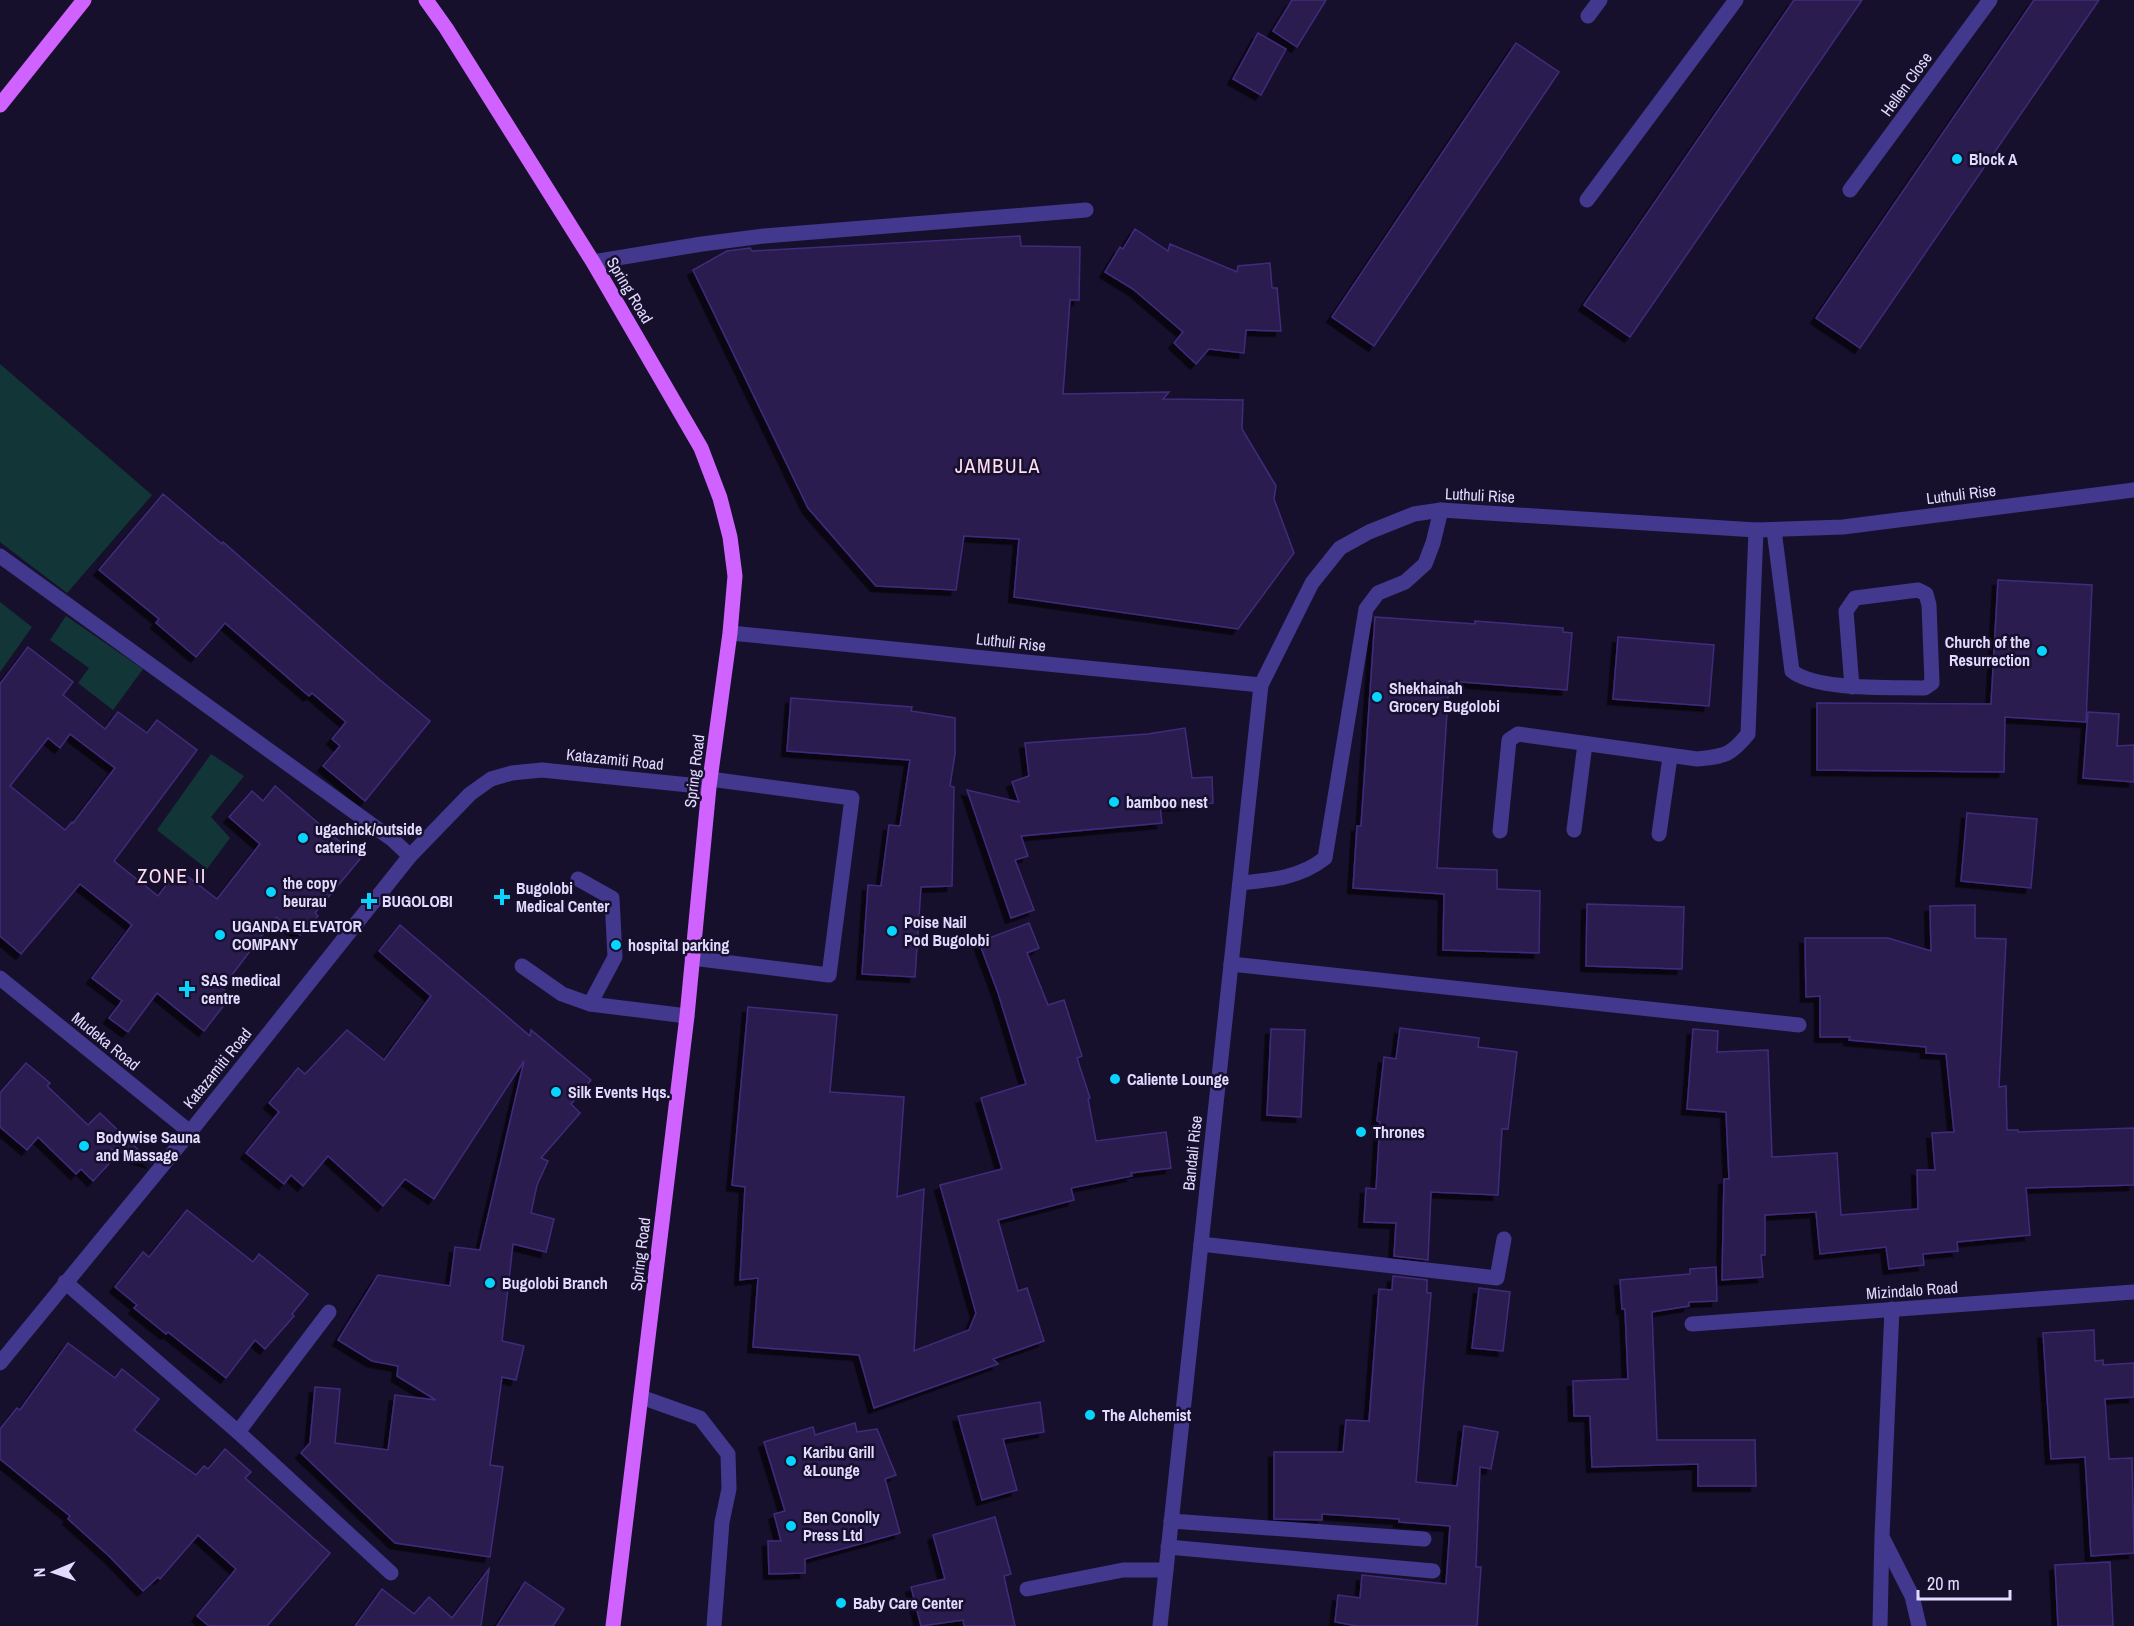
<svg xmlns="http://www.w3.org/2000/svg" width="2134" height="1626" font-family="'Archivo Narrow',sans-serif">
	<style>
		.green { fill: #123637 }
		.building { fill: #291b4f; stroke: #412c7c; stroke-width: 1.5; fill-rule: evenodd; filter: url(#shadow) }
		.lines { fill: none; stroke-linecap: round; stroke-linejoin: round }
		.minor { stroke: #42398e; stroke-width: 15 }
		.major { stroke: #d062ff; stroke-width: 15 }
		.poi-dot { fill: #07d4ff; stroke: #17102d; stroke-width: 2 }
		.labels { text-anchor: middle; stroke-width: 5; stroke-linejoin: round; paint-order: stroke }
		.street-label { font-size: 16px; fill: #e2dbff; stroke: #17102d }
		.poi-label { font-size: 16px; font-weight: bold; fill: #e2dbff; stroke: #17102d; text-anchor: start }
		.quarter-label { font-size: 20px; letter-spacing: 1.5px; fill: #ffddf0; stroke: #17102d }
	</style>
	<defs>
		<filter id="shadow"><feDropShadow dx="-5.5" dy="5.5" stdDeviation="0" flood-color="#0009"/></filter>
	</defs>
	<rect width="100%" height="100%" fill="#17102d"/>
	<!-- green -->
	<g class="green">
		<polygon points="0,364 152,495 67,593 0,542"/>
		<polygon points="0,602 32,627 0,672"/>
		<polygon points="66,616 143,669 113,710 78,683 89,668 50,640"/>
		<polygon points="211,754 244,776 211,817 230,838 207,869 157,830"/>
	</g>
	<!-- building -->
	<g class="building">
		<polygon points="1292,0 1326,0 1297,47 1273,31"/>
		<polygon points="1794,0 1862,0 1630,337 1584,305"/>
		<polygon points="2034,0 2099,0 1860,348 1816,318"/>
		<polygon points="1258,33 1286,49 1261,95 1233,79"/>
		<polygon points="1516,43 1559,72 1374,346 1332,317"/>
		<polygon points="1135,229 1168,251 1170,244 1237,272 1238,266 1270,263 1272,288 1277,288 1281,331 1246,330 1244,353 1209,349 1196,364 1174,343 1183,332 1133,289 1105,272 1120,247 1123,249"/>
		<polygon points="1020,236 1021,246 1080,247 1079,300 1070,300 1063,394 1169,392 1163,399 1243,400 1242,429 1276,486 1274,499 1294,553 1238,629 1014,597 1019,539 964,536 956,590 876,586 808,508 693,270 727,251 750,248 752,251"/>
		<polygon points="163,494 222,544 223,542 380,680 430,721 365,801 323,766 340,746 332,739 346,722 312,693 309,696 225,623 196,657 156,623 159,619 99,570"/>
		<polygon points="1998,580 2092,585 2086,722 2005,717 2004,772 1817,770 1817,703 1991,704"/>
		<polygon points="1375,617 1475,624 1475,621 1563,628 1563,632 1572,633 1567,690 1449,681 1437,868 1497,870 1497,889 1540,891 1539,953 1443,950 1444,894 1353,888 1357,826 1361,826"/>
		<polygon points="1618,637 1714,645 1709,706 1613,699"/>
		<path d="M28,647l45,35 -10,13 42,34 13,-17 29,21 10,-13 40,30 -83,111 44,35 20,-27 39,30 43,-55 -31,-27 23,-26 11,10 12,-15 85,73 -45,54 3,3 -18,19 -24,-18 -54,71 9,8 -27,35 -47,-38 -29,39 -19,-14 13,-17 -30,-23 40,-53 -52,-41 -59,70 -21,-18v-252zM70,734l45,34 -42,55 -1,-1 -7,8 -55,-44 38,-48 12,10z"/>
		<polygon points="791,698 912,707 911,711 955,718 955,754 950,786 954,787 952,886 921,887 915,977 862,974 868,885 881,886 889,825 900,826 910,760 787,751"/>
		<polygon points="2088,712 2119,714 2117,746 2134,745 2134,782 2083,778"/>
		<polygon points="1185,728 1192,778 1212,777 1213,803 1160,806 1162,823 1021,836 1028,856 1015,860 1034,910 1011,918 967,790 1019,802 1012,782 1029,776 1025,743 1148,734"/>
		<polygon points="1967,813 2037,819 2031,888 1961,881"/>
		<polygon points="1587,904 1684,907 1682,969 1586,966"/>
		<polygon points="1975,905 1975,938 2006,939 1999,1087 2006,1086 2007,1130 2018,1130 2018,1132 2134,1128 2134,1185 2026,1188 2030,1235 1957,1242 1958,1251 1923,1254 1924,1265 1889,1269 1886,1247 1820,1254 1816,1212 1765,1215 1765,1255 1761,1255 1763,1277 1722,1280 1724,1179 1729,1179 1726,1112 1687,1109 1693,1029 1718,1031 1717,1052 1768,1050 1772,1157 1837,1153 1841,1215 1918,1209 1917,1170 1935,1170 1932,1133 1954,1132 1946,1054 1926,1053 1926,1047 1849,1040 1850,1037 1820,1037 1820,996 1806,997 1805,938 1888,938 1931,951 1930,906"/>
		<polygon points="1029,923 1039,948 1027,953 1048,1005 1064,1000 1082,1056 1077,1058 1090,1098 1088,1099 1096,1141 1166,1132 1171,1168 1131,1173 1132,1176 1071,1188 1074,1200 998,1220 1018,1291 1027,1288 1044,1341 993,1359 998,1364 874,1408 859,1355 753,1347 758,1278 740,1280 745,1187 732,1185 748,1007 837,1015 830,1092 904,1097 897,1197 924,1189 914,1351 969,1330 976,1313 940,1185 1002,1169 981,1098 1026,1084 998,993 979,942"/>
		<polygon points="400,925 530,1036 531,1030 591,1080 571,1104 580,1113 541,1158 548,1161 537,1185 531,1213 554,1219 546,1252 513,1244 502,1341 524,1346 516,1380 502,1377 490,1465 503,1467 490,1557 395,1543 301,1453 310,1443 315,1387 340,1389 335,1443 388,1450 395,1395 436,1400 397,1376 398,1366 372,1361 338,1340 378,1275 450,1286 455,1247 480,1250 524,1061 434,1199 405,1179 383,1206 328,1156 303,1186 291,1175 284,1184 246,1153 279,1112 269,1103 298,1068 305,1074 347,1030 384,1060 431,996 379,951"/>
		<polygon points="1400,1028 1479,1038 1478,1047 1517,1052 1508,1129 1502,1129 1498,1195 1431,1192 1428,1260 1394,1256 1396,1223 1364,1222 1366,1188 1376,1189 1380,1122 1377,1121 1384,1057 1396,1059"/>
		<polygon points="1271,1029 1305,1030 1301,1117 1267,1115"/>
		<polygon points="26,1063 50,1083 47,1086 88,1125 100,1113 152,1163 111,1149 118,1154 93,1181 81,1169 76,1174 38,1137 27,1150 0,1127 0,1093"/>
		<polygon points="187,1210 253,1262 259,1254 308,1294 292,1314 294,1316 265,1349 255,1340 226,1378 168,1332 166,1334 134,1308 137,1305 115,1287 143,1252 149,1257"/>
		<polygon points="1716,1267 1717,1301 1689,1302 1689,1306 1652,1312 1657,1440 1755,1440 1756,1486 1698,1486 1698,1464 1592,1467 1590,1416 1574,1416 1573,1381 1628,1379 1625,1309 1622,1309 1620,1280 1690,1274 1690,1269"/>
		<polygon points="1393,1276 1427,1280 1427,1293 1431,1293 1416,1482 1457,1486 1464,1426 1498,1432 1491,1469 1480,1467 1476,1567 1481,1567 1477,1626 1357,1626 1335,1622 1338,1595 1360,1598 1362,1575 1446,1584 1450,1526 1399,1522 1399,1519 1322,1514 1322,1520 1274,1519 1274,1452 1343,1452 1346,1420 1369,1421 1379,1289 1392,1290"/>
		<polygon points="1479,1288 1510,1292 1503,1351 1472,1348"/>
		<polygon points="2094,1330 2095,1361 2103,1360 2103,1365 2134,1363 2134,1397 2105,1399 2109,1459 2132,1458 2134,1553 2091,1556 2085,1457 2051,1459 2043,1333"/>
		<polygon points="68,1343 115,1378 122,1369 159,1399 134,1430 196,1475 204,1466 208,1469 225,1449 251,1472 245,1478 330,1553 267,1626 209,1626 197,1616 236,1569 198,1535 160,1579 158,1577 143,1591 109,1556 68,1519 70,1516 0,1459 0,1429 17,1408 20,1410"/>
		<polygon points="1040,1402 1044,1432 1003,1439 1017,1490 982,1500 958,1416"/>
		<polygon points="855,1423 857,1432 877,1429 896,1475 885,1479 900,1533 805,1559 805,1573 769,1574 768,1541 781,1541 774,1514 785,1511 764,1442 813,1427 815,1435"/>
		<polygon points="995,1517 1011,1574 1004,1576 1015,1626 964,1626 963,1620 921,1626 911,1587 945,1579 933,1535"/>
		<polygon points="2110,1562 2113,1626 2058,1626 2055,1565"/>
		<polygon points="489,1569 481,1626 355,1626 382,1589 414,1614 429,1597 452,1618"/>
		<polygon points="525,1582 564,1609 553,1626 497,1626"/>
	</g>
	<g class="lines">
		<!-- minor -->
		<g class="minor">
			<polyline points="1588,16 1600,0"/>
			<polyline points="1850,190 1990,0"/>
			<polyline points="1587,200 1736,0"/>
			<polyline points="593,262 702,244 764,236 1086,210"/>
			<path d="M1774,530l18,141c25,20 100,16 133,17l7,-5 -3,-78 -3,-11 -8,-4 -63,8 -9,13 6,76"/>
			<polyline points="0,556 393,840 410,856"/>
			<polyline points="730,633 1261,685 1312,583 1340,548 1369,532 1414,514 1441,510 1756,530 1843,527 2134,490"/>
			<polyline points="1574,830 1585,744"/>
			<path d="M1500,831l9,-91 9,-6 179,25c28,-3 33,-3 51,-25l8,-204"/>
			<polyline points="1659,834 1670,757"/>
			<polyline points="578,879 612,898 615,957 590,1004 687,1016"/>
			<path d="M1240,883c31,-3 60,-5 85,-25l41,-249 12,-16 27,-11 20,-18 8,-21 8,-33"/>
			<polyline points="692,958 829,975 852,798 710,779"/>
			<polyline points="1231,964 1799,1025"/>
			<polyline points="522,966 562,994 590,1004"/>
			<polyline points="0,978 190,1132"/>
			<polyline points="1201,1244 1497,1278 1504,1239"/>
			<polyline points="65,1282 238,1432 391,1573"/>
			<polyline points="1692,1324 2134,1292"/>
			<polyline points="0,1363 190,1132 410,856 470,794 491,779 512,773 542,770 709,787"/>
			<polyline points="641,1397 700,1418 728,1454 729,1489 722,1522 714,1626"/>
			<polyline points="238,1432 329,1312"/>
			<polyline points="1171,1521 1424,1539"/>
			<polyline points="1883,1539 1912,1596 1919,1626"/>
			<polyline points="1168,1547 1433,1571"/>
			<polyline points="1027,1589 1123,1570 1166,1570"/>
			<polyline points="1160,1626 1261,685"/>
			<polyline points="1880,1626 1882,1536 1892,1309"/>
		</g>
		<!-- major -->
		<g class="major">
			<polyline points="426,0 446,28 593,262 701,448 720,498 730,537 735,576 730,633 709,787 687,1016 613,1626"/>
			<polyline points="0,105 84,0"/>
		</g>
	</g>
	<!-- markers -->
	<g class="poi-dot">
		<circle cx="1957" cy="159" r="6"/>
		<circle cx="2042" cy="651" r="6"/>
		<circle cx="1377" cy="697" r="6"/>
		<circle cx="1114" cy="802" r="6"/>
		<circle cx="303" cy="838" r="6"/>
		<circle cx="271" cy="892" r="6"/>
		<path d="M499 888h6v6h6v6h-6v6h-6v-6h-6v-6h6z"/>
		<path d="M366 892h6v6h6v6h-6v6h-6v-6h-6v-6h6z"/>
		<circle cx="892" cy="931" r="6"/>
		<circle cx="220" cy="935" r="6"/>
		<circle cx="616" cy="945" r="6"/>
		<path d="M184 980h6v6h6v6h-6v6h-6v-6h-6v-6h6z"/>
		<circle cx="1115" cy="1079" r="6"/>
		<circle cx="556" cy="1092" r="6"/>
		<circle cx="1361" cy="1132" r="6"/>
		<circle cx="84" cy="1146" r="6"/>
		<circle cx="490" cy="1283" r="6"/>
		<circle cx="1090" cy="1415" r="6"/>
		<circle cx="791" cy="1461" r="6"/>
		<circle cx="791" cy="1526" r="6"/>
		<circle cx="841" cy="1603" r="6"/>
	</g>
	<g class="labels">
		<!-- street labels -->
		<g class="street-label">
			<text transform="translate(1906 84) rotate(-54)" y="6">Hellen Close</text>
			<text transform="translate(630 290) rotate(59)" y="6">Spring Road</text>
			<text transform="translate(1961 494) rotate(-7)" y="6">Luthuli Rise</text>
			<text transform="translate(1480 495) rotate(3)" y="6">Luthuli Rise</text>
			<text transform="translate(1011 642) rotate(6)" y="6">Luthuli Rise</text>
			<text transform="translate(615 759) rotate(6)" y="6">Katazamiti Road</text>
			<text transform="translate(694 771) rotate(-83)" y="6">Spring Road</text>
			<text transform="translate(106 1041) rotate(39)" y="6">Mudeka Road</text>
			<text transform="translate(217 1068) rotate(-51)" y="6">Katazamiti Road</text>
			<text transform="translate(1192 1153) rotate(-84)" y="6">Bandali Rise</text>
			<text transform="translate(640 1254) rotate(-83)" y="6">Spring Road</text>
			<text transform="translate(1912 1290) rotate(-4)" y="6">Mizindalo Road</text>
		</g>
		<!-- poi labels -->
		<g class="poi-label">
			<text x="1969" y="165">Block A</text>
			<text x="2030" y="648" text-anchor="end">Church of the<tspan x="2030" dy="18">Resurrection</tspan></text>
			<text x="1389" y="694">Shekhainah<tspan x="1389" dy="18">Grocery Bugolobi</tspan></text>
			<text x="1126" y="808">bamboo nest</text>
			<text x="315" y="835">ugachick/outside<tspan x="315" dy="18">catering</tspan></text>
			<text x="283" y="889">the copy<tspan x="283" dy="18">beurau</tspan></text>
			<text x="516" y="894">Bugolobi<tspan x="516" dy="18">Medical Center</tspan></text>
			<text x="382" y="907">BUGOLOBI</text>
			<text x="904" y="928">Poise Nail<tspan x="904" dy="18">Pod Bugolobi</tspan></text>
			<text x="232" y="932">UGANDA ELEVATOR<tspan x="232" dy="18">COMPANY</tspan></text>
			<text x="628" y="951">hospital parking</text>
			<text x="201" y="986">SAS medical<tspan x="201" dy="18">centre</tspan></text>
			<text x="1127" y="1085">Caliente Lounge</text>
			<text x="568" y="1098">Silk Events Hqs.</text>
			<text x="1373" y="1138">Thrones</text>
			<text x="96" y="1143">Bodywise Sauna<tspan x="96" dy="18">and Massage</tspan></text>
			<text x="502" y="1289">Bugolobi Branch</text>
			<text x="1102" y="1421">The Alchemist</text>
			<text x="803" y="1458">Karibu Grill<tspan x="803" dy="18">&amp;Lounge</tspan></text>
			<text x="803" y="1523">Ben Conolly<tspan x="803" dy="18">Press Ltd</tspan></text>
			<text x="853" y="1609">Baby Care Center</text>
		</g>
		<!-- quarter labels -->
		<g class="quarter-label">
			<text x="998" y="473">JAMBULA</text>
			<text x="172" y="883">ZONE II</text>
		</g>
	</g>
	<!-- north arrow -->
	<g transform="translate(54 1572) rotate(268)" stroke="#17102d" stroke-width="4.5" paint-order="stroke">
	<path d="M0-4.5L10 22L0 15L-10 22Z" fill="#e2dbff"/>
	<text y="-9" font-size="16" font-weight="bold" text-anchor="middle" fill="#e2dbff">N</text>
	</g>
	<!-- scale -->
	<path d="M1918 1590v9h92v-9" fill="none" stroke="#e2dbff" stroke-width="3"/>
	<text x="1927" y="1590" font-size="18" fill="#e2dbff" stroke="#17102d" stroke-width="4.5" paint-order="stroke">20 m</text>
</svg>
